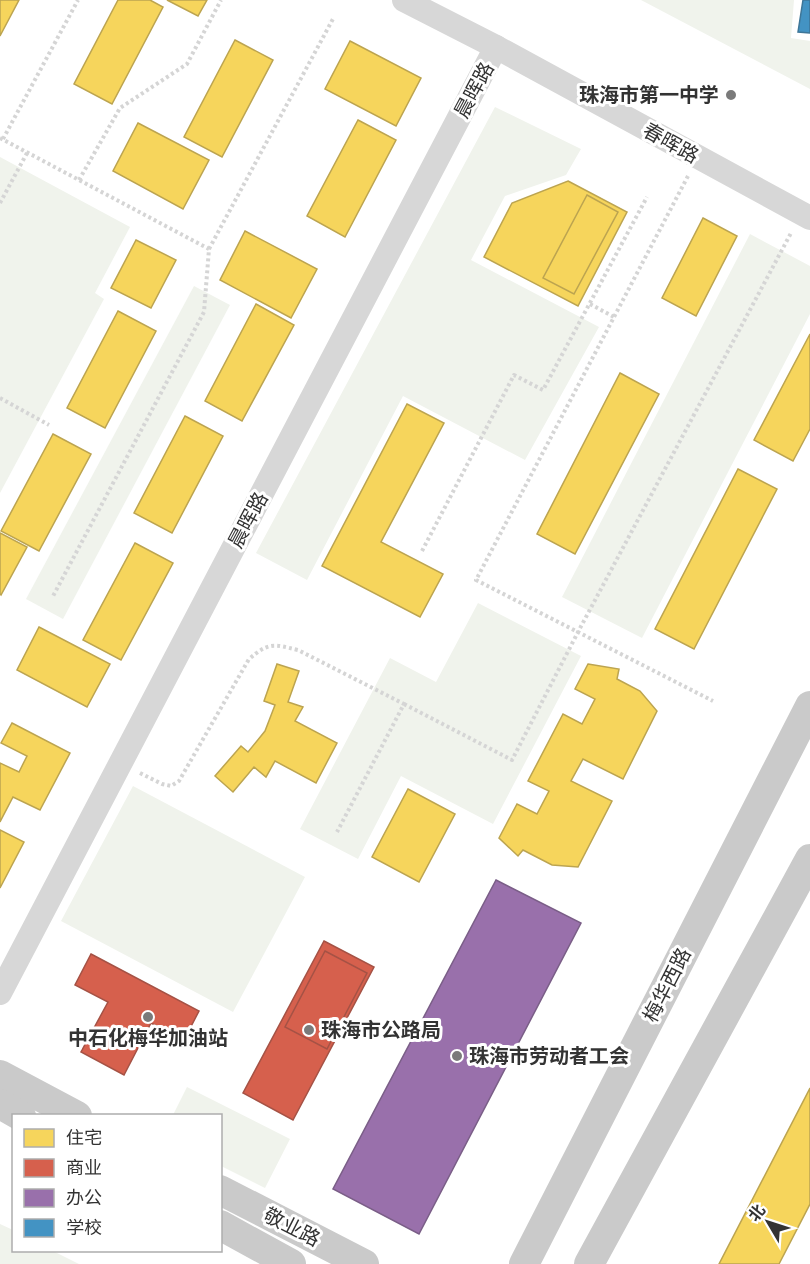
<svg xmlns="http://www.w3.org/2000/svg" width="810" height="1264" font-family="'Archivo Narrow','Noto Sans SC',sans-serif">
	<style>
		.green { fill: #f0f3ec }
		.homes { fill: #f6d55c; stroke: #bca450; stroke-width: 1.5 }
		.shops { fill: #d6604d; stroke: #a55245; stroke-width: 1.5 }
		.offices { fill: #9970ab; stroke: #7a5e87; stroke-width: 1.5 }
		.schools { fill: #4393c3; stroke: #3e7698; stroke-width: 1.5 }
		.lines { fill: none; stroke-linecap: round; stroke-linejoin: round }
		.path { stroke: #d5d5d5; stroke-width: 4; stroke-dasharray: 3 3; stroke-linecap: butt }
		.minor { stroke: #d7d7d7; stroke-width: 24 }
		.major { stroke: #cacaca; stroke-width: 30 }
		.poi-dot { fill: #7a7a7a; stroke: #fff; stroke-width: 2 }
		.labels { text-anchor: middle; stroke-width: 6; stroke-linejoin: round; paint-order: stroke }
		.street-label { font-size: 20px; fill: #333; stroke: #fff }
		.poi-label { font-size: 20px; font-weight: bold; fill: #333; stroke: #fff; text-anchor: start }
	</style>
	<rect width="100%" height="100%" fill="#fff"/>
	<!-- green -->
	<g class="green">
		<polygon points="641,0 794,0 791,38 810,41 810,89"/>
		<polygon points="495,107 581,149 566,175 505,196 471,260 599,327 525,460 403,396 307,580 256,553"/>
		<polygon points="0,157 130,227 95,293 104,299 0,493"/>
		<polygon points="750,234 810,266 810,314 642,638 562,597"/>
		<polygon points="194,286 230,305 63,619 26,599"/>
		<polygon points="478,603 581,656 493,824 401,776 358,859 300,829 390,658 436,682"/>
		<polygon points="133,786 305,877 233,1012 61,921"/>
		<polygon points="187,1087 290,1139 265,1188 221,1166 220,1116 173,1115"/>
		<polygon points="0,1224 13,1230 14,1250 53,1251 79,1264 0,1264"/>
	</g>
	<!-- homes -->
	<g class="homes">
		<polygon points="0,0 19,0 0,36"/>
		<polygon points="118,0 150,0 163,7 112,104 74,84"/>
		<polygon points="167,0 207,0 198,16"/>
		<polygon points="235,40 273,60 222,157 184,137"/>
		<polygon points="350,41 421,78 396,126 325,89"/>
		<polygon points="358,120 396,140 345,237 307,216"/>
		<polygon points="138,123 209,160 183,209 113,171"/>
		<polygon points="568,181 627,212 578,306 484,257 512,203"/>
		<polygon points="587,195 618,212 574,294 543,278"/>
		<polygon points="703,218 737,236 696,316 662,298"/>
		<polygon points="245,231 317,269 291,318 220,280"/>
		<polygon points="136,240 176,260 151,308 111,288"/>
		<polygon points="256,304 294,325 242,421 205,401"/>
		<polygon points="118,311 156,331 105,428 67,408"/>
		<polygon points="810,334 810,429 793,461 754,440"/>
		<polygon points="620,373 659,394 575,554 537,534"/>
		<polygon points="407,404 444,423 381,542 443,574 420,617 322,566"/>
		<polygon points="185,416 223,436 172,533 134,513"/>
		<polygon points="53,434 91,454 39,551 1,531"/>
		<polygon points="738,469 777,489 694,649 655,629"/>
		<polygon points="0,533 27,547 1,595 0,594"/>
		<polygon points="135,543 173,563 121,660 83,640"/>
		<polygon points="39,627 110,664 87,707 17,670"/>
		<polygon points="277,664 299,671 288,702 303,707 295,721 337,743 316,783 275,761 266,777 254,767 233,792 215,776 241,746 248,752 265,731 275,705 264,701"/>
		<polygon points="588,664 619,669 617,679 640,691 657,711 623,779 583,759 571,781 612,801 578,867 552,865 523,850 518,856 499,838 517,804 537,814 549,791 528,781 563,714 582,724 595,699 575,689"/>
		<polygon points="12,723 70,753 40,810 13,797 0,822 0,763 19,772 27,756 1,743"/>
		<polygon points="408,789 455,814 419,882 372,857"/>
		<polygon points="0,830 24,842 0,888"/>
		<polygon points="810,1088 810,1204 779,1264 719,1264"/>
	</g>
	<!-- shops -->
	<g class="shops">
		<polygon points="324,941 374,967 293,1120 243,1093"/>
		<polygon points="325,951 367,973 327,1049 285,1027"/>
		<polygon points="91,954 199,1011 184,1040 151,1023 124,1075 81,1052 108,1002 75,985"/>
	</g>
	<!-- offices -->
	<polygon class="offices" points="496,880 581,923 419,1234 333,1189"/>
	<!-- schools -->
	<polygon class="schools" points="803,0 810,0 810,33 798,32"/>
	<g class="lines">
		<!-- path -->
		<g class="path">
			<polyline points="0,138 209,249 204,312 52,598"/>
			<polyline points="3,139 78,0"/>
			<polyline points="688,176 476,580 713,701"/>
			<polyline points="79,180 120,108 187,64 221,0"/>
			<polyline points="0,203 27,153"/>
			<polyline points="209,249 334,17"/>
			<polyline points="590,304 614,317"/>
			<polyline points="0,398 49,425"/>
			<polyline points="422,551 514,375 543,390 647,197"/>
			<polyline points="404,704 512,760 578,632 791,233"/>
			<path d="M140,773l22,11 9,2 8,-5 70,-122c20,-17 24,-15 49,-9l106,54 -67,128"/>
		</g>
		<!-- minor -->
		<g class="minor">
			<polyline points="404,0 496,47 810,218"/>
			<polyline points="0,993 496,47"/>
		</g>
		<!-- major -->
		<g class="major">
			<polyline points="0,1075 77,1116"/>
			<polyline points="0,1104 21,1116"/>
			<polyline points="220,1190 364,1264"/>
			<polyline points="220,1225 291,1264"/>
			<polyline points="524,1264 810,706"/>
			<polyline points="589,1264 810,859"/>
		</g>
	</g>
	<!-- markers -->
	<g class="poi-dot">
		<circle cx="731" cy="95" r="6"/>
		<circle cx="148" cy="1017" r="6"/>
		<circle cx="309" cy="1030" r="6"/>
		<circle cx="457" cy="1056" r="6"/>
	</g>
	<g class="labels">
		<!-- street labels -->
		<g class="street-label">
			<text transform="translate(474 90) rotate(-62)" y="7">晨晖路</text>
			<text transform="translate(671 143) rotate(29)" y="7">春晖路</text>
			<text transform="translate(248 520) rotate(-62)" y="7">晨晖路</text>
			<text transform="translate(667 985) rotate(-63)" y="7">梅华西路</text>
			<text transform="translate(292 1227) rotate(27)" y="7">敬业路</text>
		</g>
		<!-- poi labels -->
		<g class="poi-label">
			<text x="719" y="102" text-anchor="end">珠海市第一中学</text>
			<text x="321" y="1037">珠海市公路局</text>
			<text x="148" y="1045" text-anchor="middle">中石化梅华加油站</text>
			<text x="469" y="1063">珠海市劳动者工会</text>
		</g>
	</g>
	<!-- legend -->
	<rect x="12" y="1114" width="210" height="138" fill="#ffffff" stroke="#adadad" stroke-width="1.5"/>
	<rect x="24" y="1129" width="30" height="18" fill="#f6d55c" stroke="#adadad" stroke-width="1.5"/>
	<text x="66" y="1144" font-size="18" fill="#333333">住宅</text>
	<rect x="24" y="1159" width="30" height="18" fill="#d6604d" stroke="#adadad" stroke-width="1.5"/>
	<text x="66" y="1174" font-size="18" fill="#333333">商业</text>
	<rect x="24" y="1189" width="30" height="18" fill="#9970ab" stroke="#adadad" stroke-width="1.5"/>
	<text x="66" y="1204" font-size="18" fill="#333333">办公</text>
	<rect x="24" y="1219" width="30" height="18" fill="#4393c3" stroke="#adadad" stroke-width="1.5"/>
	<text x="66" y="1234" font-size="18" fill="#333333">学校</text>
	<!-- north arrow -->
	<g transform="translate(768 1222) rotate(309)" stroke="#ffffff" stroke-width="4.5" paint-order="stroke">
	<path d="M0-4.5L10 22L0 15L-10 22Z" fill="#333333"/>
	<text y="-9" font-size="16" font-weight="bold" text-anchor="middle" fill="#333333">北</text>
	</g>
</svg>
